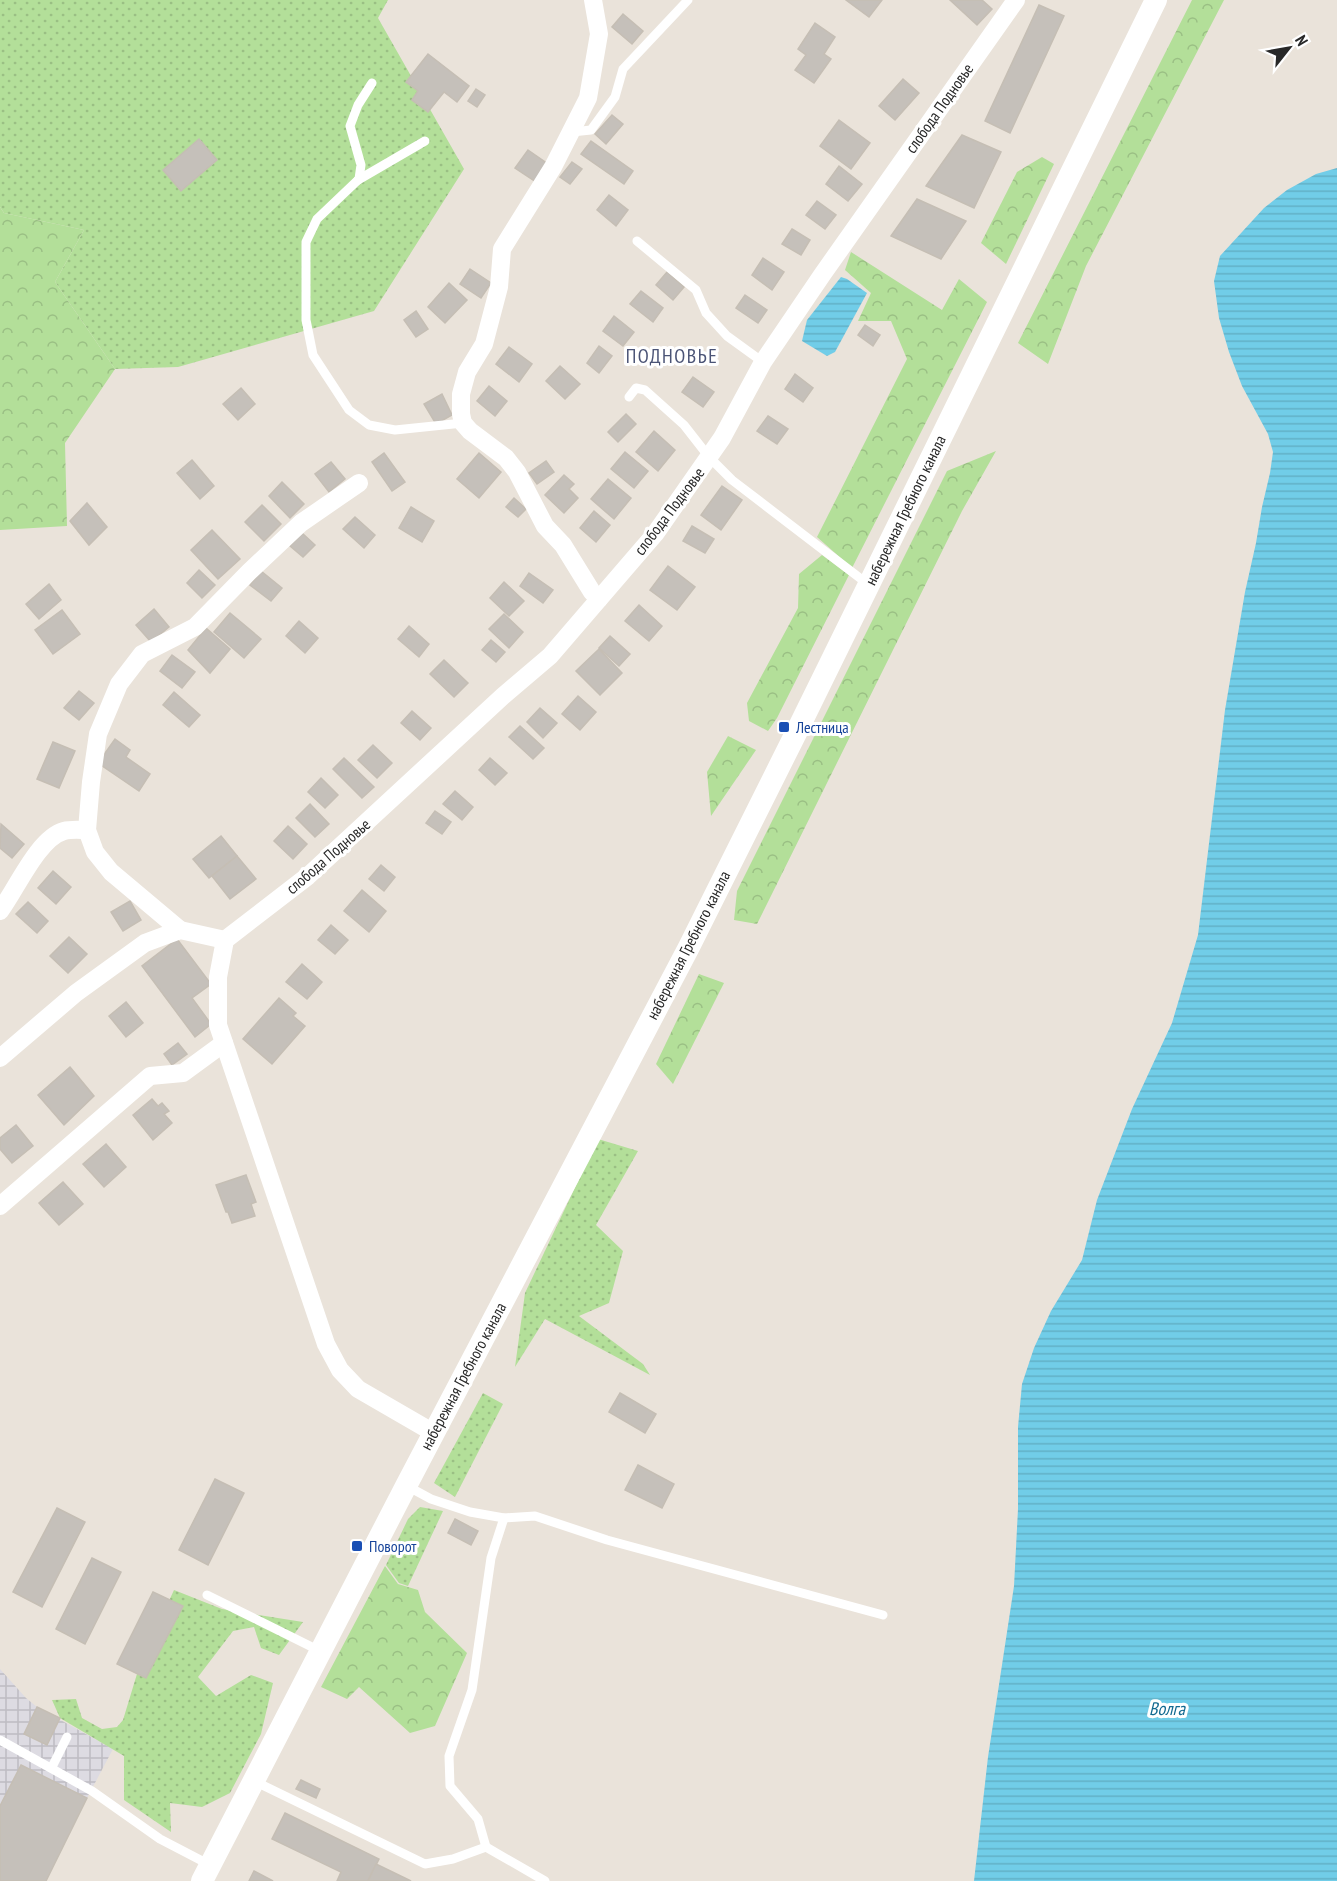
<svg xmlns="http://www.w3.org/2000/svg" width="1337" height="1881" font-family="'PT Sans Narrow',sans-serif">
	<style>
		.industrial { fill: url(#industrial-grid) }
		.grass { fill: url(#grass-dots) }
		.forest { fill: url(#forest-crowns) }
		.water { fill: url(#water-rules) }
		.building { fill: #c5c0ba; stroke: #c5beb4; stroke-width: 1.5 }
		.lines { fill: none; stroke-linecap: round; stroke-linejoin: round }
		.service { stroke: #fff; stroke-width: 9 }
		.minor { stroke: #fff; stroke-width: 18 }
		.tertiary { stroke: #fff; stroke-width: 22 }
		.transit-dot { fill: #1a4fb4; stroke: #fff; stroke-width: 2 }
		.labels { text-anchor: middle; stroke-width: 6; stroke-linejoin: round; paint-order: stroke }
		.street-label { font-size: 16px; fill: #282828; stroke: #fff }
		.transit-label { font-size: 16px; fill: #164399; stroke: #fff; text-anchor: start }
		.water-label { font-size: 18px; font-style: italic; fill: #136a91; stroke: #fff }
		.quarter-label { font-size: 20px; letter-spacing: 1.5px; fill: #4b5476; stroke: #fff }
	</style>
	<defs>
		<pattern id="industrial-grid" width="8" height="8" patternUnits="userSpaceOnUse" patternTransform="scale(1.5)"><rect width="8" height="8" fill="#dddbe2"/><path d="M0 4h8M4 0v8" fill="none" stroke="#bebcc2"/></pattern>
		<pattern id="grass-dots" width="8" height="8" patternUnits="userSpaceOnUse" patternTransform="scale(1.5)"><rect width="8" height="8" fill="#b3df99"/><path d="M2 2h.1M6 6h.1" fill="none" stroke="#9abf84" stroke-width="1.8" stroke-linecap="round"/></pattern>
		<pattern id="forest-crowns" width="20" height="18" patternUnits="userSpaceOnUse" patternTransform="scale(1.5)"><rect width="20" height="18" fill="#b3df99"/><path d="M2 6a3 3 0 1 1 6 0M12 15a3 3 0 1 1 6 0" fill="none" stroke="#9abf84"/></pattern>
		<pattern id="water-rules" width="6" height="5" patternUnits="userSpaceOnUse" patternTransform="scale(1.5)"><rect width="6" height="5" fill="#71cde8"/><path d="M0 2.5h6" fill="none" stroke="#62b0c7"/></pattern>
	</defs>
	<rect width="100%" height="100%" fill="#eae3da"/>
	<!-- industrial -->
	<polygon class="industrial" points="0,1669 26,1698 37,1707 113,1749 87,1798 0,1881"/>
	<!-- grass -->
	<g class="grass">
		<polygon points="0,0 388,0 378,18 464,169 374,311 178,367 115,369 55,282 84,230 4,213 0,207"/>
		<polygon points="598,1139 638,1151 596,1225 623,1251 609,1303 579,1316 643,1364 650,1375 545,1319 515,1367 525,1293"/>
		<polygon points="483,1393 503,1404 455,1497 434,1483"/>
		<polygon points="420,1507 443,1511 408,1586 399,1583 386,1565 408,1519"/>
		<polygon points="174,1590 222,1609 303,1622 279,1655 261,1648 254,1627 233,1631 198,1677 216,1696 251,1675 273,1683 261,1734 230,1793 202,1807 170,1803 171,1832 124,1800 124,1756 60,1718 52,1700 76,1699 82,1718 102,1729 117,1727 123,1720 140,1664"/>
	</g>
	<!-- forest -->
	<g class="forest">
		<polygon points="1192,0 1224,0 1086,266 1048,364 1018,343"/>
		<polygon points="1042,157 1054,164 1006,264 981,243 1017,172"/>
		<polygon points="0,207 4,213 84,230 55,282 115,369 65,443 67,526 0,530"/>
		<polygon points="851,252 942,310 959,279 987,302 852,568 817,537 907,359 891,321 858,321 871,293 845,270"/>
		<polygon points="996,451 962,511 757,924 734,920 737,891 947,471"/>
		<polygon points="822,555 849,575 777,718 768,731 749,721 747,703 798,608 799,574"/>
		<polygon points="728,736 756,750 711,816 707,772"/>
		<polygon points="699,974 724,983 673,1084 656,1064"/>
		<polygon points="385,1566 398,1584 418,1590 425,1612 467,1653 435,1726 410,1733 359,1687 347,1699 321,1687"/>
	</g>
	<!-- water -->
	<g class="water">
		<polygon points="1337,168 1337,1881 974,1881 988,1757 1014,1586 1018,1509 1018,1427 1022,1384 1034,1348 1051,1311 1082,1260 1097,1200 1132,1109 1172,1023 1198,935 1225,710 1245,592 1256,543 1262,507 1270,473 1273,452 1268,434 1242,386 1229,352 1219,318 1214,281 1220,256 1264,208 1287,190 1316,174"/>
		<polygon points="841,277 847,279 867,293 835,352 827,356 802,341 807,320"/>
	</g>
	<!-- building -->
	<g class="building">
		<polygon points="846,0 882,0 869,17"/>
		<polygon points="950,0 982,0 992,9 977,25"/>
		<polygon points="1039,5 1064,16 1010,133 985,121"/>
		<polygon points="623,14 643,31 632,44 612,27"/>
		<polygon points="815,23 835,37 824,54 831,59 814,83 795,70 806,55 798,49"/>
		<polygon points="428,54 469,86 457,102 444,92 428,112 412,100 418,91 406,82"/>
		<polygon points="903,79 919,93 895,120 879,106"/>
		<polygon points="476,89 485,95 477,107 468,101"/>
		<polygon points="612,115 623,124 606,144 595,134"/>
		<polygon points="839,120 870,143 851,169 820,146"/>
		<polygon points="962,135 1001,152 974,208 926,186"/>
		<polygon points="199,139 217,160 181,191 163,170"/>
		<polygon points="591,141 633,171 624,184 581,154"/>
		<polygon points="528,150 548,164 536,182 515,168"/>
		<polygon points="572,162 582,169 570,184 560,177"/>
		<polygon points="839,166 862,184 848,201 826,184"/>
		<polygon points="609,195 628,210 616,226 597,210"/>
		<polygon points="917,199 966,221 941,259 891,236"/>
		<polygon points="817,201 836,215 825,229 806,215"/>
		<polygon points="792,229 810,240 801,255 782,244"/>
		<polygon points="763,258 784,272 772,290 752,275"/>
		<polygon points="470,269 491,283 481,298 460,284"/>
		<polygon points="667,272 684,287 673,300 656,285"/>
		<polygon points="449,283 467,300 445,323 428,307"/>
		<polygon points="641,291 663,308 653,322 630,304"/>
		<polygon points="745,295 767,310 758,323 736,308"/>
		<polygon points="416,311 428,329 416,337 404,320"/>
		<polygon points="614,316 634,332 623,346 603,331"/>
		<polygon points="865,325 880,335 873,346 858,335"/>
		<polygon points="599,346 612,356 599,373 587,363"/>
		<polygon points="509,347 532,364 519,382 496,364"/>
		<polygon points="560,366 580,384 565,399 546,381"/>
		<polygon points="795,374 813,388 803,402 785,389"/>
		<polygon points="693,377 714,392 703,407 682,392"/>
		<polygon points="489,386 507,401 495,416 477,401"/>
		<polygon points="241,388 255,404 238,420 223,404"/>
		<polygon points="442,394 452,415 436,424 424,404"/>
		<polygon points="626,414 636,424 618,442 608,432"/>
		<polygon points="768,416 788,429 777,444 757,431"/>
		<polygon points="654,431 675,450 658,471 636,452"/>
		<polygon points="625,452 648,471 634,488 611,469"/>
		<polygon points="384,453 405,482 392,491 372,462"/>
		<polygon points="479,453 501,472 479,498 457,479"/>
		<polygon points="192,460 214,486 200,499 177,473"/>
		<polygon points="546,461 554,472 537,484 529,473"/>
		<polygon points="331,462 345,479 329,492 315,474"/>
		<polygon points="564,475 574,484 569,489 578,498 564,513 545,495"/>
		<polygon points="608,479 631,498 614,519 591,499"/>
		<polygon points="282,482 304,504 290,518 269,496"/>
		<polygon points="722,486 742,500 721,530 701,515"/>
		<polygon points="514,498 526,509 518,517 506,507"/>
		<polygon points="87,503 107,527 89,545 70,521"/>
		<polygon points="262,505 281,524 264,541 245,522"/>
		<polygon points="411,507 434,521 422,542 399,528"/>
		<polygon points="594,511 610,525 596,542 580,528"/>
		<polygon points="355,517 375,535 364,548 343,529"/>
		<polygon points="692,526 714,539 705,553 683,541"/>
		<polygon points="212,530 240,559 218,579 191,550"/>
		<polygon points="302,533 315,545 303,557 290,546"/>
		<polygon points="668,566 695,587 677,610 650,590"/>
		<polygon points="199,570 215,585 202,598 187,583"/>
		<polygon points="261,571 282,588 271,601 250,585"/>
		<polygon points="529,573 553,590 543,603 520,586"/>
		<polygon points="504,582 524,601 509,616 490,598"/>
		<polygon points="49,584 61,600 39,619 26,604"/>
		<polygon points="639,605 662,626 649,641 625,621"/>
		<polygon points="154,609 169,627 151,642 136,625"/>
		<polygon points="62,610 80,634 53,654 35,630"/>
		<polygon points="230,613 261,639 244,658 214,632"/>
		<polygon points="504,614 523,632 509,648 489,629"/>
		<polygon points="299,621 318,638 305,653 286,636"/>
		<polygon points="409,626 429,644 419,657 398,639"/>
		<polygon points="206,628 230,649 210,673 188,650"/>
		<polygon points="610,636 630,654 619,666 599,648"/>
		<polygon points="491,640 505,652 496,662 482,650"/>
		<polygon points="599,649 622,673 600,695 576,671"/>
		<polygon points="172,655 195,672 182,688 160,671"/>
		<polygon points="444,660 468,683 454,697 430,674"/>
		<polygon points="79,691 94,703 79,720 64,708"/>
		<polygon points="174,692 200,715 189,727 163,705"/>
		<polygon points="578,696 596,712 580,730 562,714"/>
		<polygon points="540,708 557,723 543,738 527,722"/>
		<polygon points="412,711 431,728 420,740 401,723"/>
		<polygon points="520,726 544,748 533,759 509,737"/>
		<polygon points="115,739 130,750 126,757 150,774 139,791 98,763"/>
		<polygon points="53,742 75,751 59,788 37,779"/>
		<polygon points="373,745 392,763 377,778 358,760"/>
		<polygon points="344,758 374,787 362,798 333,769"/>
		<polygon points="490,758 507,773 495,785 479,770"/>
		<polygon points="321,778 338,795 325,808 308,792"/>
		<polygon points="455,791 473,807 462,820 443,804"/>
		<polygon points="310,804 329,824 315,837 296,818"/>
		<polygon points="435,811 451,822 442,834 426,823"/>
		<polygon points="1,824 24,844 12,858 0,848"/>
		<polygon points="288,826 307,844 293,859 274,841"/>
		<polygon points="221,836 237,856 209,878 193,859"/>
		<polygon points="237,856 256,879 230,899 212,876"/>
		<polygon points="381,865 395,877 384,891 369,879"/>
		<polygon points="53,871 71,887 56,904 38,888"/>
		<polygon points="362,890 386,911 369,932 344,911"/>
		<polygon points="130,901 141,920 123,931 111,912"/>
		<polygon points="28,902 48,921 37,933 16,914"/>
		<polygon points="331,925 348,940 335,954 318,940"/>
		<polygon points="69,937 87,954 68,973 50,956"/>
		<polygon points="177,939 211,984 192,998 211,1024 195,1037 142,966"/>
		<polygon points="302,964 322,982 307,999 286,982"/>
		<polygon points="279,998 296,1013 293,1016 305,1026 272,1064 243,1039"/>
		<polygon points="126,1002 143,1023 126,1037 109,1016"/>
		<polygon points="178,1043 187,1054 172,1065 164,1054"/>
		<polygon points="70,1067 94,1096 64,1125 38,1095"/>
		<polygon points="152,1099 158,1106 162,1103 169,1111 164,1114 172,1123 153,1140 133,1115"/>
		<polygon points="16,1125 33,1146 12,1163 0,1149 0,1138"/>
		<polygon points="106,1144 126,1167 104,1187 83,1164"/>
		<polygon points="246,1175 256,1202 251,1204 255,1216 232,1223 228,1212 226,1212 216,1185"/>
		<polygon points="63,1182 83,1204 59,1225 39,1203"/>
		<polygon points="620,1393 656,1414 645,1433 609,1412"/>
		<polygon points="638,1465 674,1484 662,1508 625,1490"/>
		<polygon points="215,1479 244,1493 208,1565 179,1550"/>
		<polygon points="57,1508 85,1522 42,1607 13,1592"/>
		<polygon points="455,1519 478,1531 471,1545 448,1533"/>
		<polygon points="92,1558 121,1572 85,1644 56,1629"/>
		<polygon points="153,1592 183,1606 146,1678 117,1664"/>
		<polygon points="37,1707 60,1718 47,1745 24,1734"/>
		<polygon points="21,1765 87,1798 46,1881 0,1881 0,1806"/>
		<polygon points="301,1780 320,1789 316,1798 296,1789"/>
		<polygon points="285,1813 379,1859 368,1881 337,1881 341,1872 272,1839"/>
		<polygon points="376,1864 411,1881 368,1881"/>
		<polygon points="254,1871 273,1881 249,1881"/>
	</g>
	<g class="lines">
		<!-- service -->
		<g class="service">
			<polyline points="372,83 358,105 350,126 361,165 359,179 317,219 306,242 306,320 313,355 349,410 369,425 395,430 463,423"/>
			<polyline points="572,132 591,130 615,97 623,69 688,0"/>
			<polyline points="358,180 425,141"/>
			<polyline points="637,241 696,290 706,313 727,336 763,362"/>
			<polyline points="629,397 636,388 645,390 684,425 709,457 732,480 869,585"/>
			<polyline points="407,1486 431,1499 470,1512 504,1518 535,1516 607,1540 883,1615"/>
			<polyline points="207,1595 320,1651"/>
			<polyline points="0,1740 92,1791 160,1839 210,1865"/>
			<polyline points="52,1767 67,1737"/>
			<polyline points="254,1781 425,1864 453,1859 486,1847 545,1881"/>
			<polyline points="486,1847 478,1819 450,1786 449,1756 472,1690 491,1558 504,1518"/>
		</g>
		<!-- minor -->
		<g class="minor">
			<polyline points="593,0 599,34 588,98 553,167 502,249 499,287 484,344 467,372 461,394 461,414 463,423 470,431 506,458 517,472 545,526 563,545 592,592 599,599"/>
			<path d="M0,911c16,-21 38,-73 64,-80 7,-2 16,-1 23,-1"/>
			<polyline points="180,930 111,872 95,852 87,830 91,782 98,734 119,684 142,654 195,627 249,572 301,523 359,483"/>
			<polyline points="0,1058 76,993 145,943 180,930 225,940"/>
			<polyline points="0,1206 150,1076 183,1073 224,1043"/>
			<polyline points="434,1433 358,1389 340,1370 326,1344 218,1025 218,977 225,940 308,876 503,696 550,656 655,534 722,438 763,362 822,275 1016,0"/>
		</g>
		<!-- tertiary -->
		<polyline class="tertiary" points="202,1881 406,1486 689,947 796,733 1156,0"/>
	</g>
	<!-- markers -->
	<g class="transit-dot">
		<rect x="778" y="721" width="12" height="12" rx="3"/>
		<rect x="351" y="1540" width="12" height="12" rx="3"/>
	</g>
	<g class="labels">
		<!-- street labels -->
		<g class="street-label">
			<text transform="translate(939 108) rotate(-55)" y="6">слобода Подновье</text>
			<text transform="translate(905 510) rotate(-64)" y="6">набережная Гребного канала</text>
			<text transform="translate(669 511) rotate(-53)" y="6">слобода Подновье</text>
			<text transform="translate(328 856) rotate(-41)" y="6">слобода Подновье</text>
			<text transform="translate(688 945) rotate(-63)" y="6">набережная Гребного канала</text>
			<text transform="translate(463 1376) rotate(-62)" y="6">набережная Гребного канала</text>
		</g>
		<!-- transit labels -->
		<g class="transit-label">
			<text x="796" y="733">Лестница</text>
			<text x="369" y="1552">Поворот</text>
		</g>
		<!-- water labels -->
		<g class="water-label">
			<text x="1167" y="1715">Волга</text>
		</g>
		<!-- quarter labels -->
		<g class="quarter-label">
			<text x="672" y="363">ПОДНОВЬЕ</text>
		</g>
	</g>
	<!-- north arrow -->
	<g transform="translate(1289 48) rotate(59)" stroke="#ffffff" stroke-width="4.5" paint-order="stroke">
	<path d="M0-4.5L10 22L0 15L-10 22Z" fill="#282828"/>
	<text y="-9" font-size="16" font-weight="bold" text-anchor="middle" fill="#282828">N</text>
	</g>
</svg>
